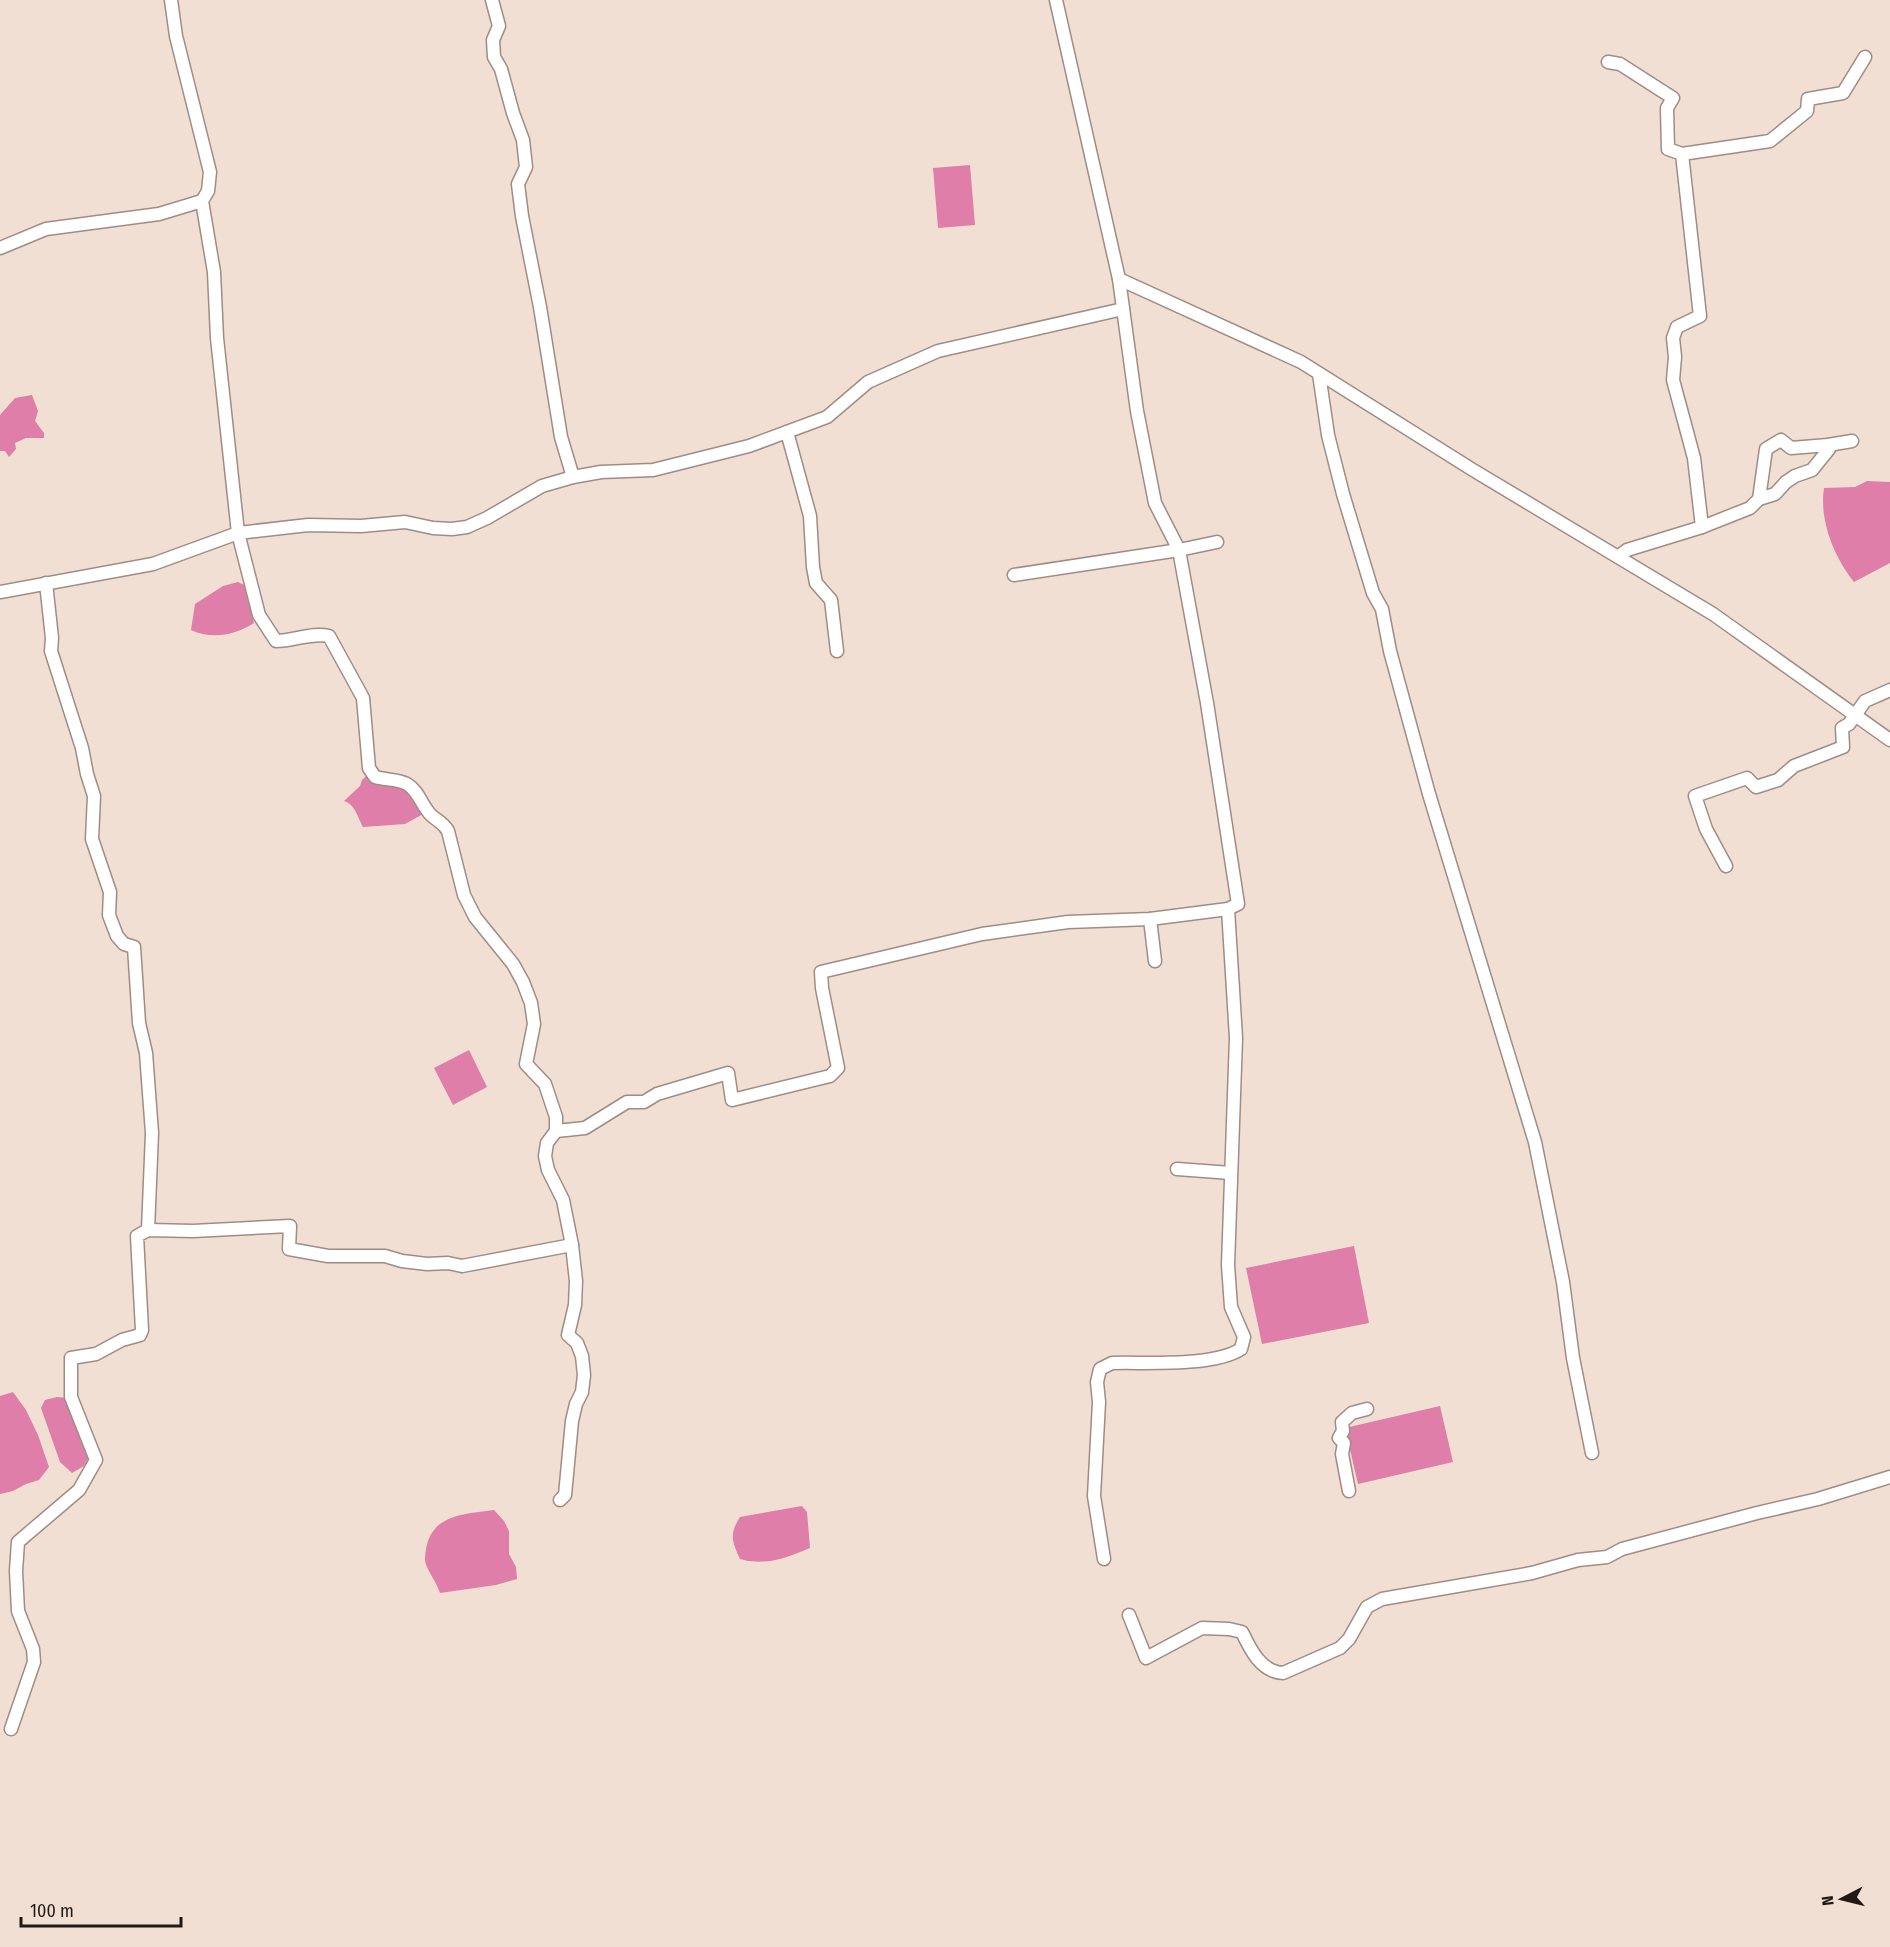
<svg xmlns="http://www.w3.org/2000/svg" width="1890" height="1947" font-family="'Fira Sans Condensed',sans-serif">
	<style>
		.water { fill: #df7ea9 }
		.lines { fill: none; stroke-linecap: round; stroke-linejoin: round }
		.street-casing { stroke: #9f8d83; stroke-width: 15 }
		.street { stroke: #fff; stroke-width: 12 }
	</style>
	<rect width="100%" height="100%" fill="#f2dfd3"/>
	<!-- water -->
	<g class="water">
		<polygon points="970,165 975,225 938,228 933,168"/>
		<polygon points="32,395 38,411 35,421 44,433 44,438 26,438 15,443 16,449 9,457 5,451 0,451 0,415 15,398"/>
		<path d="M1867,481l23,1v81l-36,19c-20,-25 -35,-62 -30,-94l31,-1z"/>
		<path d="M238,582l6,3 10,38c-19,12 -42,17 -63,7l4,-26 28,-18z"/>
		<path d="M366,776l42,12 17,25 -20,11 -42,3c-5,-9 -8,-23 -19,-26l16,-15 2,-6z"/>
		<polygon points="469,1050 487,1087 453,1105 434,1068"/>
		<polygon points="1354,1246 1369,1323 1262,1344 1246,1268"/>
		<polygon points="13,1392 26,1410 38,1435 49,1467 39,1480 26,1484 13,1491 0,1494 0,1396"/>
		<polygon points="57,1397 68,1398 89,1457 84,1466 72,1473 60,1462 41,1408 45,1400"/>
		<polygon points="1440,1406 1453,1462 1358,1484 1345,1428"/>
		<path d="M802,1506l5,6 3,36c-24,10 -44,18 -70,11 -8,-17 -11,-25 0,-42z"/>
		<path d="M494,1510l10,11 5,10v23l7,13 1,12 -21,6 -56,8c-4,-11 -9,-17 -13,-26 -3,-6 -2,-12 -1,-18 6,-35 39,-35 68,-39z"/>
	</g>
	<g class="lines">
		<!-- street casing -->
		<g class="street-casing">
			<g id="street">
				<path d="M171,0l5,36 34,136 -2,19 -6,10 12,71 3,66 21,195 21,82 17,26c18,0 36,-9 53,-5l34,62 6,70 6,9c10,3 23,2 32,7 11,6 15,22 24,31 6,6 12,7 17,16l16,64 11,22 38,47 10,18 8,21 3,21 -8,40 19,20 11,33v14l-9,12 -2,13 3,14 15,30 9,45 4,36 -1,24 -7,30 9,8 5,13 2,19 -2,17 -6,12 -4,17 -7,74 -5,5"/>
				<polyline points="492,0 499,26 493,40 494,57 501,69 513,113 523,140 526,167 518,184 522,216 540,307 561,437 573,477"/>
				<polyline points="1608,62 1620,64 1673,98 1667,108 1668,149 1682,154 1700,316 1677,327 1673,338 1675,357 1673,380 1694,458 1702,527 1627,550 1618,557"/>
				<polyline points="1682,154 1770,141 1807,111 1808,99 1843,93 1865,57"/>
				<polyline points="0,248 46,229 159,214 202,201"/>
				<polyline points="1119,279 1301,362 1473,470 1713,614 1890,740"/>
				<polyline points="1319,374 1328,435 1343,494 1373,593 1382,609 1390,651 1429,794 1535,1142 1563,1282 1573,1358 1592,1453"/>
				<polyline points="787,432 810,516 813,567 816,583 831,600 837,651"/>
				<polyline points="1759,499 1775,494 1786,482 1795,476 1812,470 1829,449 1828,445"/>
				<polyline points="1702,527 1750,508 1759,499 1766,449 1781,440 1791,448 1828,445 1852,441"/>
				<polyline points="1014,575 1179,550 1217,542"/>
				<polyline points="46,583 52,638 51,651 82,748 87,774 94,796 92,839 110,892 109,915 117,936 124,944 134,947 139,1023 146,1053 152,1133 148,1230"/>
				<polyline points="0,592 153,564 238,533 308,525 361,526 405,522 433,528 452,529 467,527 487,518 542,486 573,477 601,472 653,470 749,446 827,417 868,382 938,351 1123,309"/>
				<polyline points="1726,866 1706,829 1695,796 1747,778 1756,787 1778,780 1794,766 1843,747 1842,728 1849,724 1865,701 1890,690"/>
				<polyline points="1150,919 1155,961"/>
				<polyline points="556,1131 585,1128 627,1102 644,1102 657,1094 728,1073 732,1100 830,1076 838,1068 822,988 821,972 982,934 1068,922 1150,919 1228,909 1238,904 1207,703 1179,550 1155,503 1137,411 1119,279 1056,0"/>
				<polyline points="1177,1169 1231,1173"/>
				<polyline points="1349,1491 1342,1454 1344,1443 1339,1438 1343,1431 1342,1422 1352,1413 1367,1409"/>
				<path d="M1104,1559l-10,-63 5,-94 -2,-20 3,-13 12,-6c35,-1 101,4 129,-14l3,-12 -13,-30 -3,-42 8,-227 -8,-129"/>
				<path d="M1129,1615l17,43 56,-30 27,1 13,3c8,17 19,40 41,41l57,-25 9,-9 18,-32 15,-8 150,-26 46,-13 29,-3 15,-8 135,-36 61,-14 72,-22"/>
				<polyline points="11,1729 34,1662 33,1649 18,1611 16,1571 18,1542 79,1490 96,1460 71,1397 71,1358 96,1354 122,1340 140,1335 142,1330 137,1236 148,1230 193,1231 290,1226 289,1249 328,1256 385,1256 402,1261 427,1264 448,1263 462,1266 572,1245"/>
			</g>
		</g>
		<!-- street -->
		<use href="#street" class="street"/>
	</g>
	<!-- north arrow -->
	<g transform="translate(1842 1899) rotate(263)" stroke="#f2dfd3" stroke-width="4.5" paint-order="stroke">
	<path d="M0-4.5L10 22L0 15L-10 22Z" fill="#201a16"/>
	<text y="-9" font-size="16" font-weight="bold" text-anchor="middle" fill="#201a16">N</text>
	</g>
	<!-- scale -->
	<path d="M21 1917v9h160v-9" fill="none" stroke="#201a16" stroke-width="3"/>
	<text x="30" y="1917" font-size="18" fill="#201a16" stroke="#f2dfd3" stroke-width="4.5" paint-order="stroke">100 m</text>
</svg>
